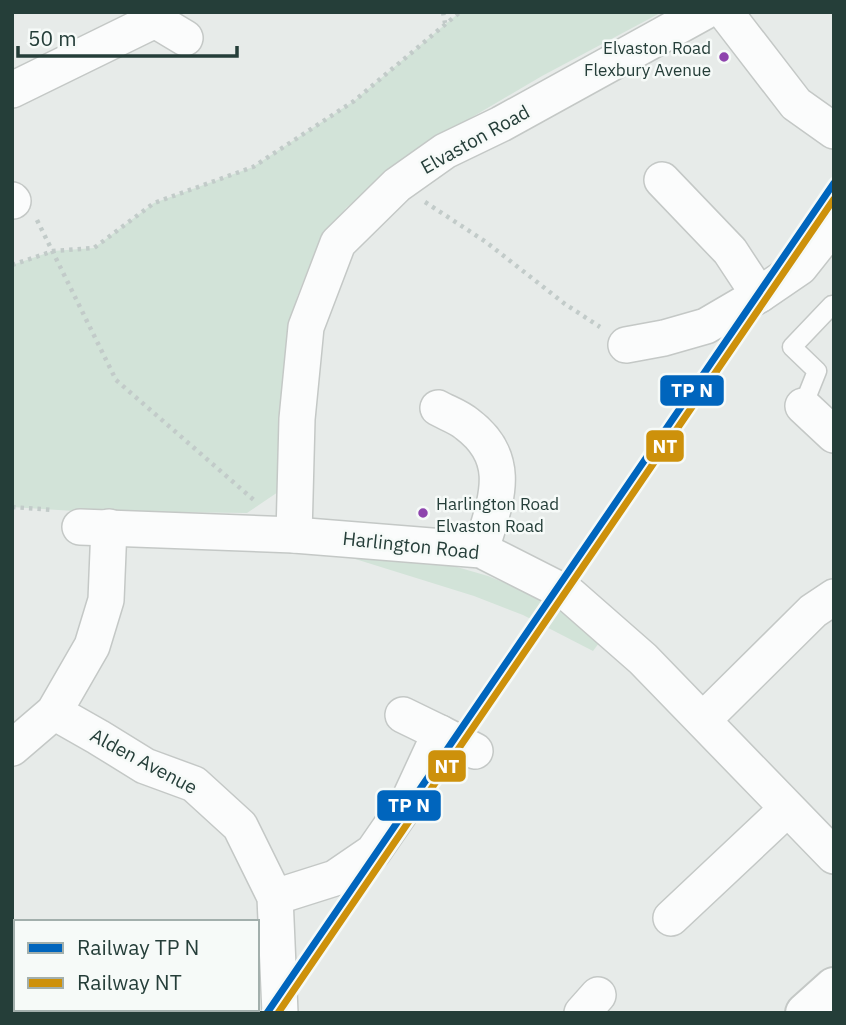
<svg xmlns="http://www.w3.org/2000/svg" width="846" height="1025" font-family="'IBM Plex Sans',sans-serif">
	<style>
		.green { fill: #d2e3d8 }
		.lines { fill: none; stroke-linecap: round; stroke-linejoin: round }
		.service-casing { stroke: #c4c8c6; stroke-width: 21 }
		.minor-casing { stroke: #c4c8c6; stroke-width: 38 }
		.tertiary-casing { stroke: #c4c8c6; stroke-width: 42 }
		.path { stroke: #c2cbc9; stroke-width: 4.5; stroke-dasharray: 3.5 5; stroke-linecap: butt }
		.service { stroke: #fbfcfc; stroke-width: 18 }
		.minor { stroke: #fbfcfc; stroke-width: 35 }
		.tertiary { stroke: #fbfcfc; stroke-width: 38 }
		.rail-1-casing { stroke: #f6faf8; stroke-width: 12 }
		.rail-2-casing { stroke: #f6faf8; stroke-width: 12 }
		.rail-1 { stroke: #0065bd; stroke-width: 7 }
		.rail-2 { stroke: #cd910b; stroke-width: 7 }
		.bus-dot { fill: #8e44ad; stroke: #f6faf8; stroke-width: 2.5 }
		.labels { text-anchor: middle; stroke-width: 5; stroke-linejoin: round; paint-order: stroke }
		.bus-label { font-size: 17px; fill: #253e39; stroke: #f6faf8; text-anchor: end }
		.street-label { font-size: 19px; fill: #253e39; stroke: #f6faf8 }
		.line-badge { stroke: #f6faf8; stroke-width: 2.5 }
		.badge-label { font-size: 19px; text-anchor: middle; font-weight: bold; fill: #fff }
	</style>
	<rect width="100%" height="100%" fill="#e7ebe9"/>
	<!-- green -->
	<g class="green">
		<polygon points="460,12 662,12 542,76 430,142 346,208 316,249 297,297 285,354 281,490 247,513 74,511 12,507 12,265 53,251 94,248 154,203 253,167 354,101"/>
		<polygon points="352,558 401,559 450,565 488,576 532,594 572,616 599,643 593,651 523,615 474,596"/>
	</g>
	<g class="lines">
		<!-- service casing -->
		<g class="service-casing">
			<polyline id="service" points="803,406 817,371 792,347 832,305"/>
		</g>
		<!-- minor casing -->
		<g class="minor-casing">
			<g id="minor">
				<polyline points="725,12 796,104 834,131"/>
				<polyline points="155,20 185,38"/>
				<polyline points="12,90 155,20 153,12"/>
				<polyline points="662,180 730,251 759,295"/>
				<polyline points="12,200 13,201"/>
				<polyline points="626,345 664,338 706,326 759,295 800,267 834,224"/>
				<polyline points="803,406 834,435"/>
				<path d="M438,408c9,5 21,9 29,16 48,36 28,78 14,126"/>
				<polyline points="80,527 294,535 481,550 570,595 643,659 834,856"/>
				<polyline points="294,535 297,419 306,327 338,243 397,185 445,151 501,124 704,12"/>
				<polyline points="54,712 98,737 145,766 194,784 240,826 275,897 280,1013"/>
				<polyline points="403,715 440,733"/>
				<polyline points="703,720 813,611 834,597"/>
				<polyline points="12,748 54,712 92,646 106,600 109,527"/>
				<polyline points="275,897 335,878 373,852 409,800 440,733 475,751"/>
				<polyline points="671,918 787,809"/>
				<polyline points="582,1013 598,995"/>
			</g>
		</g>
		<!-- tertiary casing -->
		<g class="tertiary-casing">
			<polyline id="tertiary" points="805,1013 834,987"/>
		</g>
		<!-- path -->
		<g class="path">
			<polyline points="443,12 445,23"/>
			<polyline points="425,202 486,242 565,304 600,327"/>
			<polyline points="37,220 116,380 255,501"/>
			<polyline points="12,265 53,251 94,248 154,203 253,167 354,101 460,12"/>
			<polyline points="12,507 53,510"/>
		</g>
		<!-- service -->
		<use href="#service" class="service"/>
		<!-- minor -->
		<use href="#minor" class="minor"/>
		<!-- tertiary -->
		<use href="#tertiary" class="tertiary"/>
		<!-- rail-1 casing -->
		<g class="rail-1-casing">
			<polyline id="rail-1" points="267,1013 834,183"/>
		</g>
		<!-- rail-2 casing -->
		<g class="rail-2-casing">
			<polyline id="rail-2" points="278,1013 834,199"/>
		</g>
		<!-- rail-1 -->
		<use href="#rail-1" class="rail-1"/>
		<!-- rail-2 -->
		<use href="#rail-2" class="rail-2"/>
	</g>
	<!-- markers -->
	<g class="bus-dot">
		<circle cx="724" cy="57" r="6"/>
		<circle cx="423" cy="513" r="6"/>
	</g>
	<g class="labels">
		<!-- bus labels -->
		<g class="bus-label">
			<text x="711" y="54">Elvaston Road<tspan x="711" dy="22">Flexbury Avenue</tspan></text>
			<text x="436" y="510" text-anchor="start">Harlington Road<tspan x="436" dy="22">Elvaston Road</tspan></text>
		</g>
		<!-- street labels -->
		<g class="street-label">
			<text transform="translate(475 139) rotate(-29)" y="7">Elvaston Road</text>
			<text transform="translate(411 545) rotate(6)" y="7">Harlington Road</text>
			<text transform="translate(144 761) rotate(28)" y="7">Alden Avenue</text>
		</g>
	</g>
	<g class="line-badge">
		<rect x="659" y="374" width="66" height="33" rx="7" fill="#0065bd"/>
		<rect x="645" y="429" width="40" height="34" rx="7" fill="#cd910b"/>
		<rect x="427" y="749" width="40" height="34" rx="7" fill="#cd910b"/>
		<rect x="376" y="789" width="66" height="33" rx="7" fill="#0065bd"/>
	</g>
	<g class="badge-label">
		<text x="692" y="397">TP N</text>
		<text x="665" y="453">NT</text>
		<text x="447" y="773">NT</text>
		<text x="409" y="812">TP N</text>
	</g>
	<!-- border -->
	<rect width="846" height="1025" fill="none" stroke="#253e39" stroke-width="28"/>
	<!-- legend -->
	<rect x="14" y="920" width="245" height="91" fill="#f6faf8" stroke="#a2afac" stroke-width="2"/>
	<rect x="28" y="943" width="35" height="10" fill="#0065bd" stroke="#a2afac" stroke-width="2"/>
	<text x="77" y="955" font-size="21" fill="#253e39">Railway TP N</text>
	<rect x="28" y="978" width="35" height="10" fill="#cd910b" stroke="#a2afac" stroke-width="2"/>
	<text x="77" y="990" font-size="21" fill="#253e39">Railway NT</text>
	<!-- scale -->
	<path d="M18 46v10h219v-10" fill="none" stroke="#253e39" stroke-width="3.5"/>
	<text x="28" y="46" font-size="21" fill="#253e39" stroke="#f6faf8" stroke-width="5" paint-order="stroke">50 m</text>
</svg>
